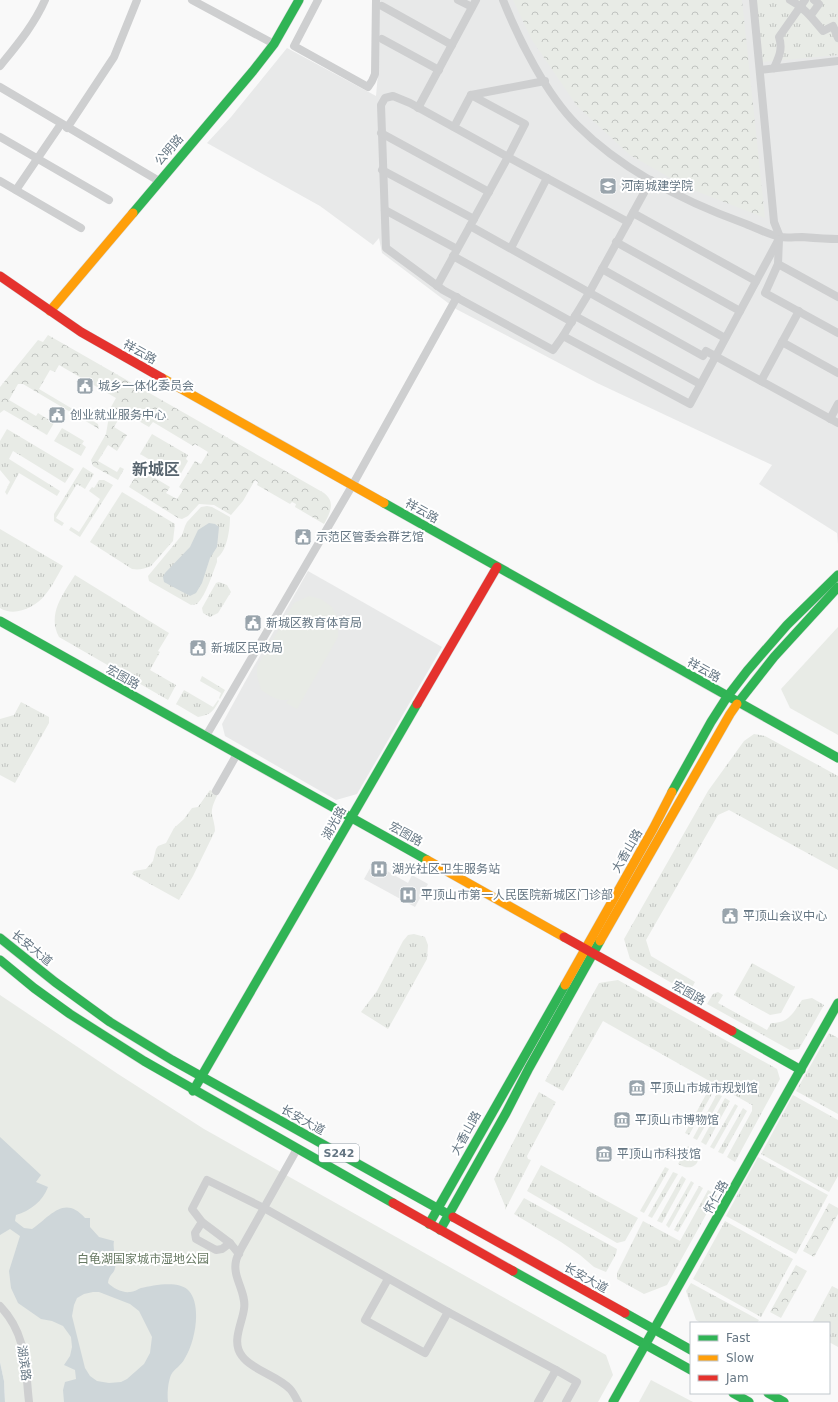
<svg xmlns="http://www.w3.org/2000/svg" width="838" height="1402" font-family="'DejaVu Sans','Noto Sans SC',sans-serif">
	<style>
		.built { fill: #e8e9e9 }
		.grass { fill: url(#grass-tufts) }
		.forest { fill: url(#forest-crowns) }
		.green { fill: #e8ebe6 }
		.water { fill: #ced6d9; fill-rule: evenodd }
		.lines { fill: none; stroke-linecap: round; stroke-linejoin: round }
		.fast-casing { stroke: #d5d6d7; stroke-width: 10 }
		.slow-casing { stroke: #d5d6d7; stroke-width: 10 }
		.jam-casing { stroke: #d5d6d7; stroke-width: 10 }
		.street { stroke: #cecfd0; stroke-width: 8 }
		.fast { stroke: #30b455; stroke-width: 9 }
		.slow { stroke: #ff9f0a; stroke-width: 9 }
		.jam { stroke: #e5322d; stroke-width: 9 }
		.labels { text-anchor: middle; stroke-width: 4; stroke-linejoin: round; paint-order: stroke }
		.shield { fill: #fff; stroke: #939fa8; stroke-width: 1 }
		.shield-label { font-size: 11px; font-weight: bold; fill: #657683 }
		.street-label { font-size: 12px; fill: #657683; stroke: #fff }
		.poi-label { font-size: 12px; fill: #657683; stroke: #fff; text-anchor: start }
		.park-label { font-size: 12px; fill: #687a64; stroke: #fff }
		.district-label { font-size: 16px; font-weight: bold; fill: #57646e; stroke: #fff }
	</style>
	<defs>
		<pattern id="grass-tufts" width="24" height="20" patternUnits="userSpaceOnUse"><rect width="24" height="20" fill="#e8ebe6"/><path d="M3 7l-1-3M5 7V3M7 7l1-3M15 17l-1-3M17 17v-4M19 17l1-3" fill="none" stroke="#c0c3c0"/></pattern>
		<pattern id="forest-crowns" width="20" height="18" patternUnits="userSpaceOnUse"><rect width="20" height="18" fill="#e8ebe6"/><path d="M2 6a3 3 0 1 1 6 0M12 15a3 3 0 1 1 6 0" fill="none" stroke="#c0c3c0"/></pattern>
	</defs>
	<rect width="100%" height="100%" fill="#f9f9f9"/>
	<!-- built -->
	<g class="built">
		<polygon points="378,0 838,0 838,544 837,533 759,484 772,465 597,383 456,309 382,253 379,238 373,245 320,206 207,143 231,117 287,48 376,96 379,62"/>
		<polygon points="308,571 442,647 357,794 336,800 225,736 222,724 245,682"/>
		<polygon points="373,863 408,883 412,875 428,884 415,907 364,879"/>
	</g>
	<!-- grass -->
	<g class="grass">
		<polygon points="756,0 838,0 838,55 762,62"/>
		<polygon points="62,428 84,441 82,444 86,447 81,456 54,441"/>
		<polygon points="7,429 74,469 65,483 13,451 9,459 60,491 57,496 19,473 7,495 5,492 10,482 0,470 0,441"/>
		<polygon points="152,434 188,455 186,459 188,461 179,477 140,454"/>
		<polygon points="83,467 94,474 85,489 77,484 56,518 64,523 62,526 54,521 54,514"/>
		<polygon points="99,480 104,480 113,485 80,537 69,530 71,527 79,532 100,499 89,491 92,487 94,488"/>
		<path d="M122,492l53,32 -2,17 -22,25c-7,3 -12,4 -19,3l-42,-27z"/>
		<path d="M207,506l5,1 18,10c0,13 -3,34 -13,41v4c-6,15 -10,31 -20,42l-6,1 -42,-24 -1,-5 34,-41 3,-9 2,-4 14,-15z"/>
		<path d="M0,529l63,37c-6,10 -11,21 -18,29 -10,13 -31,22 -45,13z"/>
		<path d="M75,575l94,58 -11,18 2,1 -10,18 26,15 -8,15 -109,-63c-12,-23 4,-43 16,-62z"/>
		<polygon points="219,582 227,585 231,592 218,613 210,617 203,613 202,608 216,583"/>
		<polygon points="202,676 225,690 220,699 219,698 221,693 200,681"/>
		<path d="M184,690l29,17 5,-7 1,1c-7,12 -8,13 -21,16l-22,-13z"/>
		<polygon points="21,702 49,717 49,723 15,783 0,775 0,719 14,715"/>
		<polygon points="754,734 765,736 838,776 838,870 729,810 718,815 646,940 651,956 695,982 689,993 630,959 624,939 708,791 744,741"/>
		<path d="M210,790l8,4c-3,6 -7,14 -6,20 1,6 3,11 3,17l-22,45 -14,24 -47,-26 2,-3 12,-2 7,-8 3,-12 2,-3 8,-3 8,-15 10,-9 8,-11 6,-1z"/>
		<polygon points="414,934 425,937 428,945 427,959 388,1029 361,1012 377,991 403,941 408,935"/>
		<polygon points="752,963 795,987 781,1013 770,1015 734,995"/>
		<polygon points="618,980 777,1069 780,1079 735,1162 727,1157 752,1111 752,1105 603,1021 563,1091 545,1081 599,983"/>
		<path d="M718,992l5,3 -5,8 49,27 4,-7c18,0 22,-10 31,-23l10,-2 12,7 -25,44 -9,1 -83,-46 6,-10z"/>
		<polygon points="829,1033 838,1038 838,1114 796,1091"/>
		<polygon points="709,1089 713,1092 689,1135 685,1133"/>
		<polygon points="539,1092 556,1102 527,1156 528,1159 531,1160 505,1210 505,1206 494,1179"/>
		<polygon points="717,1094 722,1096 697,1140 693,1138"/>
		<polygon points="793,1095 838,1120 838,1176 829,1192 761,1154"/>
		<polygon points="725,1098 730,1101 706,1145 701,1142"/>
		<polygon points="735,1104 738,1106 714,1149 710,1147"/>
		<polygon points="743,1108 747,1111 723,1154 718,1152"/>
		<path d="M688,1146c19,10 8,29 -10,18z"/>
		<polygon points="758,1157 828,1195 796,1254 726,1216"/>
		<polygon points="541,1165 638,1218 625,1241 617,1243 527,1191"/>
		<polygon points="665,1167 669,1169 644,1213 640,1211"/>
		<polygon points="673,1172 678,1174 652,1218 648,1216"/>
		<polygon points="682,1176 686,1179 662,1223 657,1221"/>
		<polygon points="691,1181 694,1183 669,1228 666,1225"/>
		<polygon points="699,1186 703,1188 678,1232 674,1230"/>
		<polygon points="708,1190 717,1195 667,1285 644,1294 617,1279 617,1273 643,1221 680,1241"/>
		<polygon points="524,1198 617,1249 616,1254 606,1272 594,1267 580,1255 561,1242 514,1214"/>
		<polygon points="725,1221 793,1259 761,1317 693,1279"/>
		<polygon points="691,1283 759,1320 757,1323 701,1323 696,1320 686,1291"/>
		<polygon points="832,1286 838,1289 838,1347 829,1342 829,1323 812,1323"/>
	</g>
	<!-- forest -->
	<g class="forest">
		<polygon points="513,0 742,0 765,218 688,188 630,155 577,106 532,40"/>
		<path d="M48,335l276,158c12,9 6,20 0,31l-29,-17 1,-3 -4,-2 -2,2 -33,-19 1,-3 -3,-2 -12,21 -12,14 -17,-10 -15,-1 -11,12 -6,3 -4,-1 -49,-31 11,-18 30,18 -4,6 11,6 6,-9 -4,-3 16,-26 6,3 7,-12 -13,-8 -2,2 -40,-24 -4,5 -26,-15 -9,15 13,8 -10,16 -9,-6 -10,16 19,11 3,-5 4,2 -6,11 -25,-14 -2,-6 15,-26 2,-12 4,-7 -3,-1 3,-6 -1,-1 5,-9 -57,-33 -4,7 -5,-2 -11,19 59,35 1,5 -76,-45h-5l-9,16 27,16 2,-3 16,10 -7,12 -43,-25 -4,3v-26l38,-47 5,2z"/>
		<polygon points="829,1203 838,1208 838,1214 814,1257 803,1251"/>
		<polygon points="796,1265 807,1271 781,1318 770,1312"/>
	</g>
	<!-- green -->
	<g class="green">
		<path d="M309,596l12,3 11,8 6,13v17l-41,72 -11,-6 3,-4c-10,4 -20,-4 -28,-9l-4,-14v-9l37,-64z"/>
		<polygon points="838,627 838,735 790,708 781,689"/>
		<polygon points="0,995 118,1074 204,1129 606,1355 613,1375 598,1402 5,1402 4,1381 0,1362"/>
		<polygon points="651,1380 693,1402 639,1402"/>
	</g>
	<!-- water -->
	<g class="water">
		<polygon points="209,523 215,524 219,527 217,547 210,558 202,583 196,593 190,596 164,582 163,577 165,573 190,547 198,530"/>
		<path d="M0,1137l41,38 -5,7 12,5c-5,14 -18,24 -32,28l-1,6 9,7 8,1c18,-12 32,-35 53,-11h5v9l9,10 15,4c-2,9 4,18 1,27 -1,6 -6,6 -7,15 5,5 14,10 22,9 4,0 8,-3 11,-4 13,-3 39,-8 48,3 13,15 6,51 -4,67 -3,7 -11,11 -14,17 -3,7 -4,19 -3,27h-104l-1,-12 2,-8 11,-3 -1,-9 -11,-5 6,-9 2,-9 -1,-10 -8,-11 -11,-5 -11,-2 -23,-16 -7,-15 -2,-17 11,-35 -10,-7 -10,6zM93,1292h6l31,12 9,7 13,26 -2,16 -6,11 -17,15 -6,3 -12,1 -12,-2 -7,-5 -5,-8 -13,-52 2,-11 3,-7 7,-4z"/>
		<polygon points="0,1362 4,1381 5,1402 0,1402"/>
	</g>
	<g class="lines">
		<!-- fast casing -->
		<g class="fast-casing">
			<g id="fast">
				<polyline points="133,213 253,71 274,44 299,0"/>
				<polyline points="384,503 838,758"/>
				<polyline points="0,621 427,860"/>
				<polyline points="737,704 774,657 838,587"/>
				<polyline points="672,792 711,722 727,697 747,671 787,625 838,575"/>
				<polyline points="0,938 55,982 110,1022 172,1060 453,1217"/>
				<polyline points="0,960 34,988 70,1014 144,1061 393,1203"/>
				<polyline points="732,1031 801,1070"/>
				<polyline points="193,1091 417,704"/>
				<polyline points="429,1224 565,985"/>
				<polyline points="440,1230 506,1113 529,1068 600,941"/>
				<polyline points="513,1271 691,1370"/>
				<polyline points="625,1313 691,1350"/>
				<polyline points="733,1393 749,1402"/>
				<polyline points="768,1393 784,1402"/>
				<polyline points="613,1402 838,1003"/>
			</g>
		</g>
		<!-- slow casing -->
		<g class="slow-casing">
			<g id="slow">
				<polyline points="50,311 133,213"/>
				<polyline points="162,378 384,503"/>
				<polyline points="427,860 564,937"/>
				<polyline points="600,941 730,714 737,704"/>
				<polyline points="565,985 653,829 672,792"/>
			</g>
		</g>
		<!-- jam casing -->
		<g class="jam-casing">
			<g id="jam">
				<polyline points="0,276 81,332 162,378"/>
				<polyline points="417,704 497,567"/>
				<polyline points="564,937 732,1031"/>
				<polyline points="393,1203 513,1271"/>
				<polyline points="453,1217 625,1313"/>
			</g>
		</g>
		<!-- street -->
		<g class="street">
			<polyline points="192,0 274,44"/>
			<polyline points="318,0 294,46 368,87 372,81 375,74 376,0"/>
			<polyline points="458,0 472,7"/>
			<path d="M503,0c16,40 43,94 74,125 46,46 108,77 169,99 10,4 24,11 34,13 7,1 15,0 22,0 12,1 24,2 36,2"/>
			<path d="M790,0c14,7 23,19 33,31l10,-5 5,12"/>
			<polyline points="382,6 452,45"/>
			<polyline points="811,15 819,4 814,0"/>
			<polyline points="382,39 439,70"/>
			<path d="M0,66c17,-21 34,-41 45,-66"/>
			<path d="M774,68c5,-11 9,-19 5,-31l26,-37"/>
			<polyline points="760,70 838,61"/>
			<polyline points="545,81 471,95 525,124 508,157 410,103 393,96 385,98 381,105 386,248 443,290 553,350 563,336"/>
			<polyline points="0,87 159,181"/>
			<polyline points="418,108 476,0"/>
			<polyline points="454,127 471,95"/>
			<polyline points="67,128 114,57 137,0"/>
			<polyline points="381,133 489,192"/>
			<polyline points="0,137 109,200"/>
			<polyline points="382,170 474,219"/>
			<polyline points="651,180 589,293 563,336 690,404 780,237 774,222 753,0"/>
			<polyline points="0,181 81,228"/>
			<polyline points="16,190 61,124"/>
			<polyline points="385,210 457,249"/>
			<polyline points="633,213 756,281"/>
			<polyline points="470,226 703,356 706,351 838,423"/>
			<polyline points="779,239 778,264 838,297"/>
			<polyline points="616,242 740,311"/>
			<polyline points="511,248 547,178"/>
			<polyline points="453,256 572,322"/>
			<polyline points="778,264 765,293 838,333"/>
			<polyline points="602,269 725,338"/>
			<polyline points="437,286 508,157 628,222"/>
			<polyline points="575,316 700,384"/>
			<polyline points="782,342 838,373"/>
			<polyline points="761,381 799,311"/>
			<polyline points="830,419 838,404"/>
			<polyline points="206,736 352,486 457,297"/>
			<polyline points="216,791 237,754"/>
			<path d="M297,1149l-55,98c-2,4 -5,9 -6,14 -4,16 11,32 8,48 -2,15 -13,33 -2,47 10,14 36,20 48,33 3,3 6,9 8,13"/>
			<polyline points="202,1222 195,1233 196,1239 216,1250 222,1249 230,1243"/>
			<polyline points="239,1254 230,1243 202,1222 192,1209 207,1180 264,1208 448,1312 556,1370"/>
			<polyline points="388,1279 365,1320 425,1353 448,1312"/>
			<path d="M0,1306c27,28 25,60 29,96"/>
			<polyline points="538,1402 556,1370 577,1382 566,1402"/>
		</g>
		<!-- fast -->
		<use href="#fast" class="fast"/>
		<!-- slow -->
		<use href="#slow" class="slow"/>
		<!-- jam -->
		<use href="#jam" class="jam"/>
	</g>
	<!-- icons -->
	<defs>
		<g id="university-square" transform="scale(0.9)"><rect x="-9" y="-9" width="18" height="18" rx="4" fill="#99a4ac" stroke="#fff"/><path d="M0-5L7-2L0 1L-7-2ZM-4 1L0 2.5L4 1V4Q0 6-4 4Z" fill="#fff"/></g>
		<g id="civic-square" transform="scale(0.9)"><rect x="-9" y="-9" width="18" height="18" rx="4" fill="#99a4ac" stroke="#fff"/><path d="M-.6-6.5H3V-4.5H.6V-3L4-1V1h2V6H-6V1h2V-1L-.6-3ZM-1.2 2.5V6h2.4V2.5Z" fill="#fff"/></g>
		<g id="hospital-square" transform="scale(0.9)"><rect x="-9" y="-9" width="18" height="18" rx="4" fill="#99a4ac" stroke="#fff"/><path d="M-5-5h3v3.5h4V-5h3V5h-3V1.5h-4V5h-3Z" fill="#fff"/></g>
		<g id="museum-square" transform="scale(0.9)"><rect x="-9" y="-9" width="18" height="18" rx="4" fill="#99a4ac" stroke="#fff"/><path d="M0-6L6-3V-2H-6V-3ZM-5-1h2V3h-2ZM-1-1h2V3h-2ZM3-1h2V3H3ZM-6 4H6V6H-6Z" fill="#fff"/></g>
	</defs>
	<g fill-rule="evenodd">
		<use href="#university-square" x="608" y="186"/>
		<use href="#civic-square" x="85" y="386"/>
		<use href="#civic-square" x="57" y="415"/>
		<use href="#civic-square" x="303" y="537"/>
		<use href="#civic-square" x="253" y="623"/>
		<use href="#civic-square" x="198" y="648"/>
		<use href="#hospital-square" x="379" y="869"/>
		<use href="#hospital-square" x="408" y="895"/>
		<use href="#civic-square" x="730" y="916"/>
		<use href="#museum-square" x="637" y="1088"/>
		<use href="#museum-square" x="622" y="1120"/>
		<use href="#museum-square" x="604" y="1154"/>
	</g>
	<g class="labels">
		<!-- shield labels -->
		<rect class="shield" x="319" y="1144" width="40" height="18" rx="3"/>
		<g class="shield-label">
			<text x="339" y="1157">S242</text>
		</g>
		<!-- street labels -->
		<g class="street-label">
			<text transform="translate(169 150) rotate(-49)" y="4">公明路</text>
			<text transform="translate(140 352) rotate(29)" y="4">祥云路</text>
			<text transform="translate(422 511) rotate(29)" y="4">祥云路</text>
			<text transform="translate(704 670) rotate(29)" y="4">祥云路</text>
			<text transform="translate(123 677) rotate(29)" y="4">宏图路</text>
			<text transform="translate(334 823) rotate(-61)" y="4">湖光路</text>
			<text transform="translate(406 834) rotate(29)" y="4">宏图路</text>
			<text transform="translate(627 851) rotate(-60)" y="4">大香山路</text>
			<text transform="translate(32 948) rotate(39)" y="4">长安大道</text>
			<text transform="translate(689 993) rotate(29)" y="4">宏图路</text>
			<text transform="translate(303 1120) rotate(29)" y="4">长安大道</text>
			<text transform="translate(466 1133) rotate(-61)" y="4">大香山路</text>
			<text transform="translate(716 1197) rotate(-61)" y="4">怀仁路</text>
			<text transform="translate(586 1278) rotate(29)" y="4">长安大道</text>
			<text transform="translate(24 1363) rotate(82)" y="4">湖滨路</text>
		</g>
		<!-- poi labels -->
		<g class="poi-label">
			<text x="621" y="190">河南城建学院</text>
			<text x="98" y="390">城乡一体化委员会</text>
			<text x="70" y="419">创业就业服务中心</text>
			<text x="316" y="541">示范区管委会群艺馆</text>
			<text x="266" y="627">新城区教育体育局</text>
			<text x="211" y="652">新城区民政局</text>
			<text x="392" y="873">湖光社区卫生服务站</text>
			<text x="421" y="899">平顶山市第一人民医院新城区门诊部</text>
			<text x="743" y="920">平顶山会议中心</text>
			<text x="650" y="1092">平顶山市城市规划馆</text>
			<text x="635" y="1124">平顶山市博物馆</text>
			<text x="617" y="1158">平顶山市科技馆</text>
		</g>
		<!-- park labels -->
		<g class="park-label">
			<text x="143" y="1263">白龟湖国家城市湿地公园</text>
		</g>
		<!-- district labels -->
		<g class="district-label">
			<text x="156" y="475">新城区</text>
		</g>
	</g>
	<!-- legend -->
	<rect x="690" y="1322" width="140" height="72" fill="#ffffff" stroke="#c1c8cd"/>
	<rect x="698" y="1335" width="20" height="6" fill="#30b455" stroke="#c1c8cd"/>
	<text x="726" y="1342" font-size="12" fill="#657683">Fast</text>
	<rect x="698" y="1355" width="20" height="6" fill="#ff9f0a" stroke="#c1c8cd"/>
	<text x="726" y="1362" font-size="12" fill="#657683">Slow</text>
	<rect x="698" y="1375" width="20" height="6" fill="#e5322d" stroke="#c1c8cd"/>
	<text x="726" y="1382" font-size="12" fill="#657683">Jam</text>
</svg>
